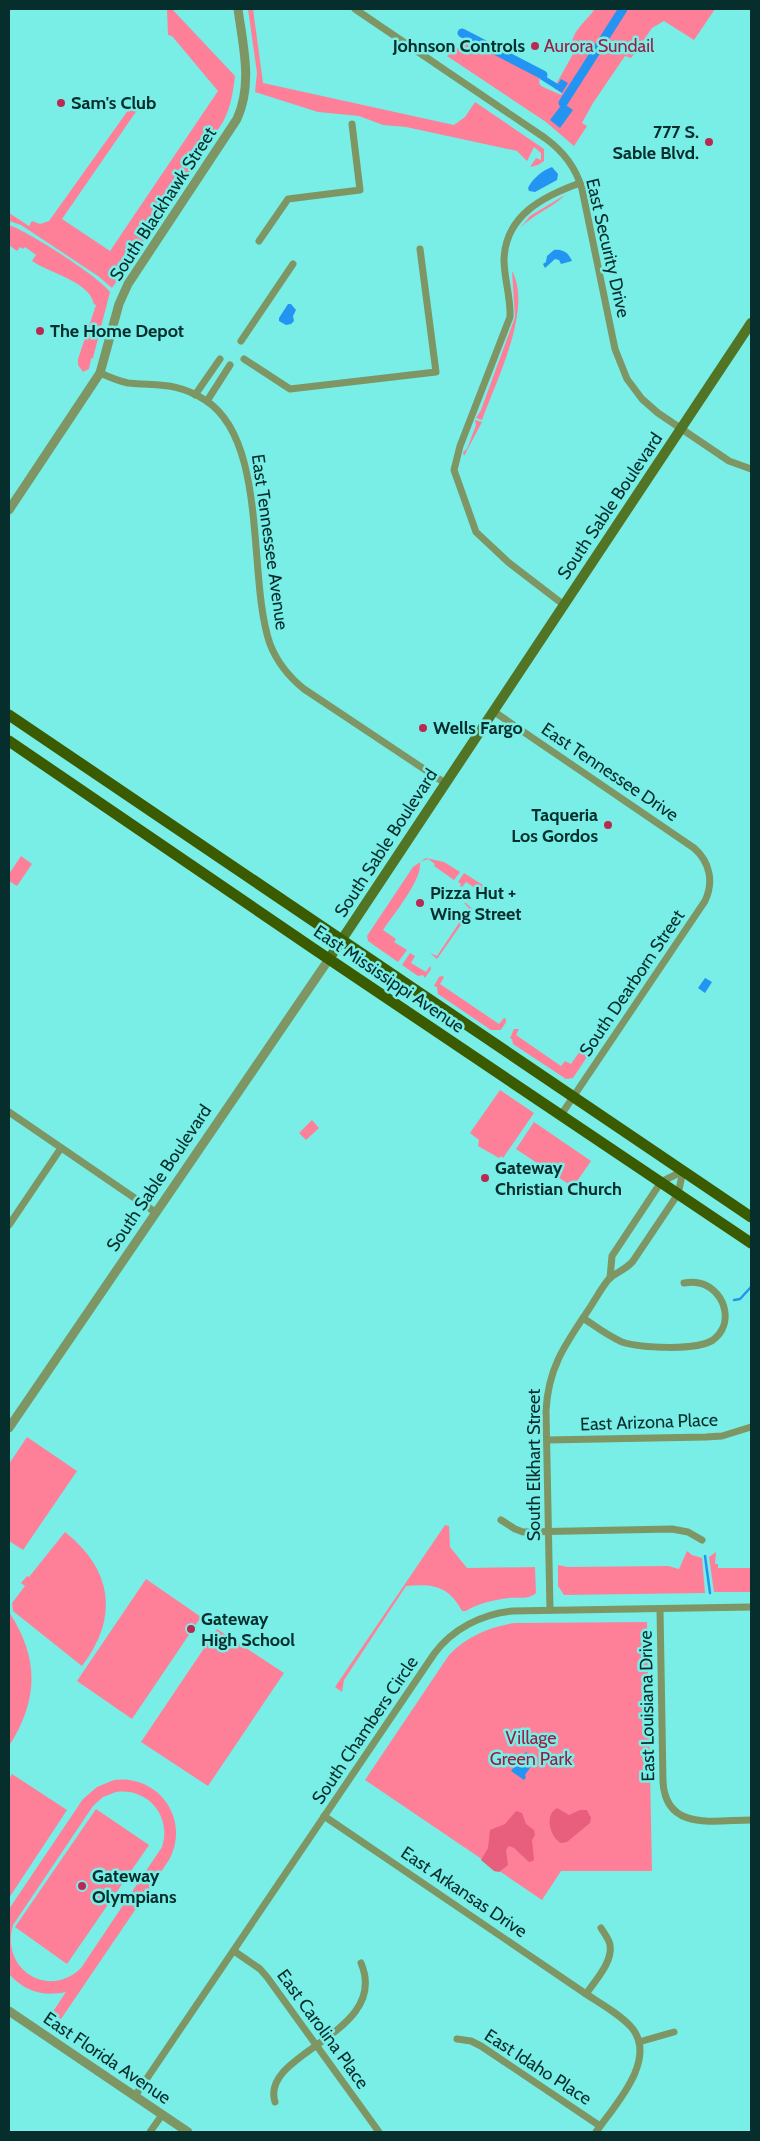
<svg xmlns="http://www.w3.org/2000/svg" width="760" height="2141" font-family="Cabin,sans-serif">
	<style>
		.green { fill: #fe8098; fill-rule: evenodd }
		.forest { fill: #e85f7d }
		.water { fill: #2394f2 }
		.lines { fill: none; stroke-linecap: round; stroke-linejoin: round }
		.stream { stroke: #2394f2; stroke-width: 2.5 }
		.canal { stroke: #2394f2; stroke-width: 9 }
		.minor { stroke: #7d9664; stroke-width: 7 }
		.tertiary { stroke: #7d9664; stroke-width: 9 }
		.secondary { stroke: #527525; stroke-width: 10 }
		.primary { stroke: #3a5b00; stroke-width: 11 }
		.poi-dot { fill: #b92952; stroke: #78eee7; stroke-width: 2 }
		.labels { text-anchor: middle; stroke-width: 5; stroke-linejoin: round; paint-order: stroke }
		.poi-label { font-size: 18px; font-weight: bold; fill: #062e2c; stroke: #78eee7; text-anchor: start }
		.park-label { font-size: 18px; fill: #9a1e42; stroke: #78eee7 }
		.street-label { font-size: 18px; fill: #062e2c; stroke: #78eee7 }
	</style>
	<rect width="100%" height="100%" fill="#78eee7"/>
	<!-- green -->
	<g class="green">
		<path d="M167,9h5l63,67c-2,16 -4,31 -12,46l-111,166 -14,-12 -77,-51 -12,-4v-8l20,13 3,-5 8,3 9,-3 85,-119 6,4 -78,113 48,32 108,-160 -46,-55 -4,-1z"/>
		<polygon points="248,9 253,9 263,83 454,125 465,117 475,102 544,149 544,161 538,165 530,167 536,158 541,160 541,153 534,147 527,161 517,151 406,127 383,125 359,116 318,112 255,92 257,73"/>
		<path d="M595,9h120l-21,31 -30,-19 -12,7 -20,29 -1,1 -6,-2 -32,47 -11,20 5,3 -13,20 -28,-24 -99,-66 23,-17 70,37 -1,7 2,3 20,9 1,-2 -8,-5 19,-34c-6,-20 11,-30 22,-45z"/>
		<path d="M565,195c-15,15 -35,20 -48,37l13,-16z"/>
		<path d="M9,225c18,6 88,50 101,67l-17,66 -2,1 -2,10 -6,3 -5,-7v-6l18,-54 -2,-1c-5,-23 -43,-30 -62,-43l4,-6 -11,-8 -2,2 -3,-2 -3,4 -8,-6z"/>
		<path d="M512,271c21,38 -16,110 -30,149l-6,-2 5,-8 34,-93z"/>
		<polygon points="475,420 482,422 464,456 463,452 467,449 476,425"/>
		<polygon points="21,856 32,864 17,886 9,881 9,874"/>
		<path d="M426,858l18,4 16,10 -6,8 -20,-14 1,-2 -7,-5 -8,3c3,17 -27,53 -37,68l13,9 -2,3 13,8 -9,12 -30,-21 -1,-5 46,-69z"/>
		<polygon points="464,873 486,887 479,898 475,896 478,890 466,882 462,887 460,886 461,884 458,882"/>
		<polygon points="464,903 466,903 472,909 437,959 430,953 437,956 469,908"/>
		<polygon points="410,953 415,956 411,963 426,972 430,966 431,969 425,978 423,975 418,976 402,965"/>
		<polygon points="442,976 444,977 440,984 499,1024 504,1018 506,1019 506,1022 501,1030 491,1030 438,994 437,987 434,986 439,977"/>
		<polygon points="514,1029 519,1029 516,1035 561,1066 565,1061 571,1064 585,1044 589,1047 589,1054 573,1078 566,1079 513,1044 512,1039 510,1038"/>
		<polygon points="500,1090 534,1113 503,1158 501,1156 499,1158 478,1146 479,1140 470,1133"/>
		<polygon points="312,1120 319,1128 306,1140 299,1133"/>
		<polygon points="534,1122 591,1161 573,1187 516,1149"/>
		<polygon points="27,1437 77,1471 23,1550 9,1541 9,1464"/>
		<path d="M445,1525l4,1 1,21 17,21 68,-1 1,26c-8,7 -17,4 -27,5 -15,2 -31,5 -43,13h-4c-14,-26 -30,-27 -56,-25l-62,94 -2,12 -7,-5z"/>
		<path d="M65,1532c48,38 54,86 17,134l-69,-55 -1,-8 13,-17 -4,-3 6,-7 2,1z"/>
		<polygon points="687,1551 692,1555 702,1558 705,1593 564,1595 558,1586 558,1565 568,1567 668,1566 679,1569"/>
		<polygon points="716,1552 715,1564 718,1564 718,1568 751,1568 751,1592 714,1592 709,1557"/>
		<polygon points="146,1579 201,1617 132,1719 77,1681"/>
		<path d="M9,1612c30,46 30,87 0,134z"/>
		<path d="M647,1622l5,249h-91l-19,29 -177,-120 84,-125c17,-18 40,-28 65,-32z"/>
		<polygon points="217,1629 284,1673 208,1786 141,1742"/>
		<polygon points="12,1774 67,1810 9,1898 9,1779"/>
		<path d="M114,1780c45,-6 77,40 55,80l-108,159 -9,-6 14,-21c-23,5 -42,-1 -57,-18v-65l74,-110 14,-12zM116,1792c32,-4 56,24 46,55l-81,121c-33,32 -81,1 -68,-43l80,-119 10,-9z"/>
		<polygon points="96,1809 149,1845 67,1964 15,1927"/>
	</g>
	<!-- forest -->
	<g class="forest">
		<path d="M557,1808l12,7 11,-5h7l4,8 -1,5 -23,19 -6,1c-11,-6 -17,-28 -4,-35z"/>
		<polygon points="516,1811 522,1813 526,1824 534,1830 535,1835 532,1840 534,1859 533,1861 529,1862 514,1848 509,1846 506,1850 508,1865 499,1872 494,1871 481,1860 488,1848 490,1830 505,1824"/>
	</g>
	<!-- water -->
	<g class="water">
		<polygon points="543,75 558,84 561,79 568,83 562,93 540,79"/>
		<polygon points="563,103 573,110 560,128 550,120"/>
		<path d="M552,167l6,7 -1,6 -22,12 -6,-1 -1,-3c4,-9 15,-18 24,-21z"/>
		<path d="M554,250c10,-1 15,4 18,11l-11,3 -2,-4 -4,-1 -10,9 -2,-4 3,-2 1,-6z"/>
		<polygon points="288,304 291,304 296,310 293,316 294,321 291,324 286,325 279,321 279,318"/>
		<polygon points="705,978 712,982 705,993 698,988"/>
		<polygon points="526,1752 536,1759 525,1775 526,1777 524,1780 511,1771"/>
	</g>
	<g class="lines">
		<!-- stream -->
		<g class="stream">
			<polyline points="734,1300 740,1299 751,1287"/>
			<polyline points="705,1556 710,1593"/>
		</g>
		<!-- canal -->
		<g class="canal">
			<polyline points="462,33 543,75"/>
			<polyline points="563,103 623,9"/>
		</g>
		<!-- minor -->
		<g class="minor">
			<path d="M355,9l190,129c18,13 31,30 37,51l33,160 12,30 15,20 16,14 71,48 22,8"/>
			<polyline points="259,241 288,199 360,190 352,124"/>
			<polyline points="241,341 293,264"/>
			<polyline points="244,359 290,389 436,372 420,249"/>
			<path d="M100,373c9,4 18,8 28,10 31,3 49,-1 77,17 64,40 42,179 65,244 7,18 19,33 34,45l141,94"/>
			<polyline points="195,395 220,359"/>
			<polyline points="207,401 230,365"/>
			<path d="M564,605l-56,-43 -32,-30 -22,-62 6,-24 50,-129c1,-19 -6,-39 -6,-57 1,-45 40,-64 76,-77"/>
			<path d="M493,711l201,137c16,14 20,34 11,53l-144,214"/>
			<polyline points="9,1112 155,1212"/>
			<polyline points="9,1225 61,1148"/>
			<polyline points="610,1278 612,1256 661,1182 683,1171"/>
			<path d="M583,1318c12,8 25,18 39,24 18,6 75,9 91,-2 21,-16 13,-47 -10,-56 -6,-2 -13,-2 -19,-1"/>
			<polyline points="547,1440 706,1437 722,1436 751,1427"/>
			<polyline points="501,1520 515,1529 523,1532 672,1529 688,1532 702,1540"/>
			<path d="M660,1609l3,173c3,50 52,38 88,38"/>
			<path d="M550,1610l-4,-199c2,-42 18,-65 41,-99 7,-10 13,-22 21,-32 6,-7 18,-10 25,-19l45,-67 5,-23"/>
			<path d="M324,1816l262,178c15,10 34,20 46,34 26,32 -18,78 -36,104"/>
			<polyline points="234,1951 260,1969 267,1977 379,2132"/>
			<path d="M586,1994c9,-13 27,-32 24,-49 -1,-6 -6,-12 -9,-17"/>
			<polyline points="457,2039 471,2041 481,2046 600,2126"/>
			<polyline points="639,2042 674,2032"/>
			<path d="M135,2096l299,-442c18,-25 48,-40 78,-43l239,-4"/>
			<path d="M275,2102c-16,-50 116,-68 86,-139"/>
			<polyline points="150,2132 162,2115"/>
		</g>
		<!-- tertiary -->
		<g class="tertiary">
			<path d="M9,510l91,-137 19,-69 9,-20 109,-165c16,-35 6,-73 1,-110"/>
			<polyline points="9,1428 329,959"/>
			<polyline points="9,2011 188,2132"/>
		</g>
		<!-- secondary -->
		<polyline class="secondary" points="329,959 751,323"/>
		<!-- primary -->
		<g class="primary">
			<polyline points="9,715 751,1217"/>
			<polyline points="9,741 314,949 751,1243"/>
		</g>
	</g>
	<!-- markers -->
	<g class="poi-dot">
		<circle cx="535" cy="46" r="5"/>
		<circle cx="61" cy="103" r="5"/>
		<circle cx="709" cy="142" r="5"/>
		<circle cx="40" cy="331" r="5"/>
		<circle cx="423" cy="728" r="5"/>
		<circle cx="608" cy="825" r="5"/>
		<circle cx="420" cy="903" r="5"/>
		<circle cx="485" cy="1178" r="5"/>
		<circle cx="191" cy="1629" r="5"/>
		<circle cx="82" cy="1886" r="5"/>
	</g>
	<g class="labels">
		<!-- poi labels -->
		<g class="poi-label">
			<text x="525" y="52" text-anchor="end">Johnson Controls</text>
			<text x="71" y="109">Sam's Club</text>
			<text x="699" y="138" text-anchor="end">777 S.<tspan x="699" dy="21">Sable Blvd.</tspan></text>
			<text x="50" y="337">The Home Depot</text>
			<text x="433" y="734">Wells Fargo</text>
			<text x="598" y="821" text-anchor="end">Taqueria<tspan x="598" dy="21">Los Gordos</tspan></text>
			<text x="430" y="899">Pizza Hut +<tspan x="430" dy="21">Wing Street</tspan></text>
			<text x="495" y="1174">Gateway<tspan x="495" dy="21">Christian Church</tspan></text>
			<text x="201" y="1625">Gateway<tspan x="201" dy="21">High School</tspan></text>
			<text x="92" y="1882">Gateway<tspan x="92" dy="21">Olympians</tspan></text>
		</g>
		<!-- park labels -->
		<g class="park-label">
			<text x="599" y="52">Aurora Sundail</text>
			<text x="531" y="1744">Village<tspan x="531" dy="21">Green Park</tspan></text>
		</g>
		<!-- street labels -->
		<g class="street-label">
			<text transform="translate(163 204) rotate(-57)" y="6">South Blackhawk Street</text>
			<text transform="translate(608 248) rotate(77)" y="6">East Security Drive</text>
			<text transform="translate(610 506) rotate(-56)" y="6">South Sable Boulevard</text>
			<text transform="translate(270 542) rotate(82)" y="6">East Tennessee Avenue</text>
			<text transform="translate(610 772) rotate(34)" y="6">East Tennessee Drive</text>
			<text transform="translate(386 843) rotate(-57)" y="6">South Sable Boulevard</text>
			<text transform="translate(389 979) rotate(34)" y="6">East Mississippi Avenue</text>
			<text transform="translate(632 983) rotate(-56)" y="6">South Dearborn Street</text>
			<text transform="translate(159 1178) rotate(-56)" y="6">South Sable Boulevard</text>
			<text transform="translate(649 1422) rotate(-2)" y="6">East Arizona Place</text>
			<text transform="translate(534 1465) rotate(-90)" y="6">South Elkhart Street</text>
			<text transform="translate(647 1706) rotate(-91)" y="6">East Louisiana Drive</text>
			<text transform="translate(365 1730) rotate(-56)" y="6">South Chambers Circle</text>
			<text transform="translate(464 1892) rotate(34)" y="6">East Arkansas Drive</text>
			<text transform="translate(323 2029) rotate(54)" y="6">East Carolina Place</text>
			<text transform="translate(107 2058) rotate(34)" y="6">East Florida Avenue</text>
			<text transform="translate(538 2067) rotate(33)" y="6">East Idaho Place</text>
		</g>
	</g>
	<!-- border -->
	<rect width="760" height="2141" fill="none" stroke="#062e2c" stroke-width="20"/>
</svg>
